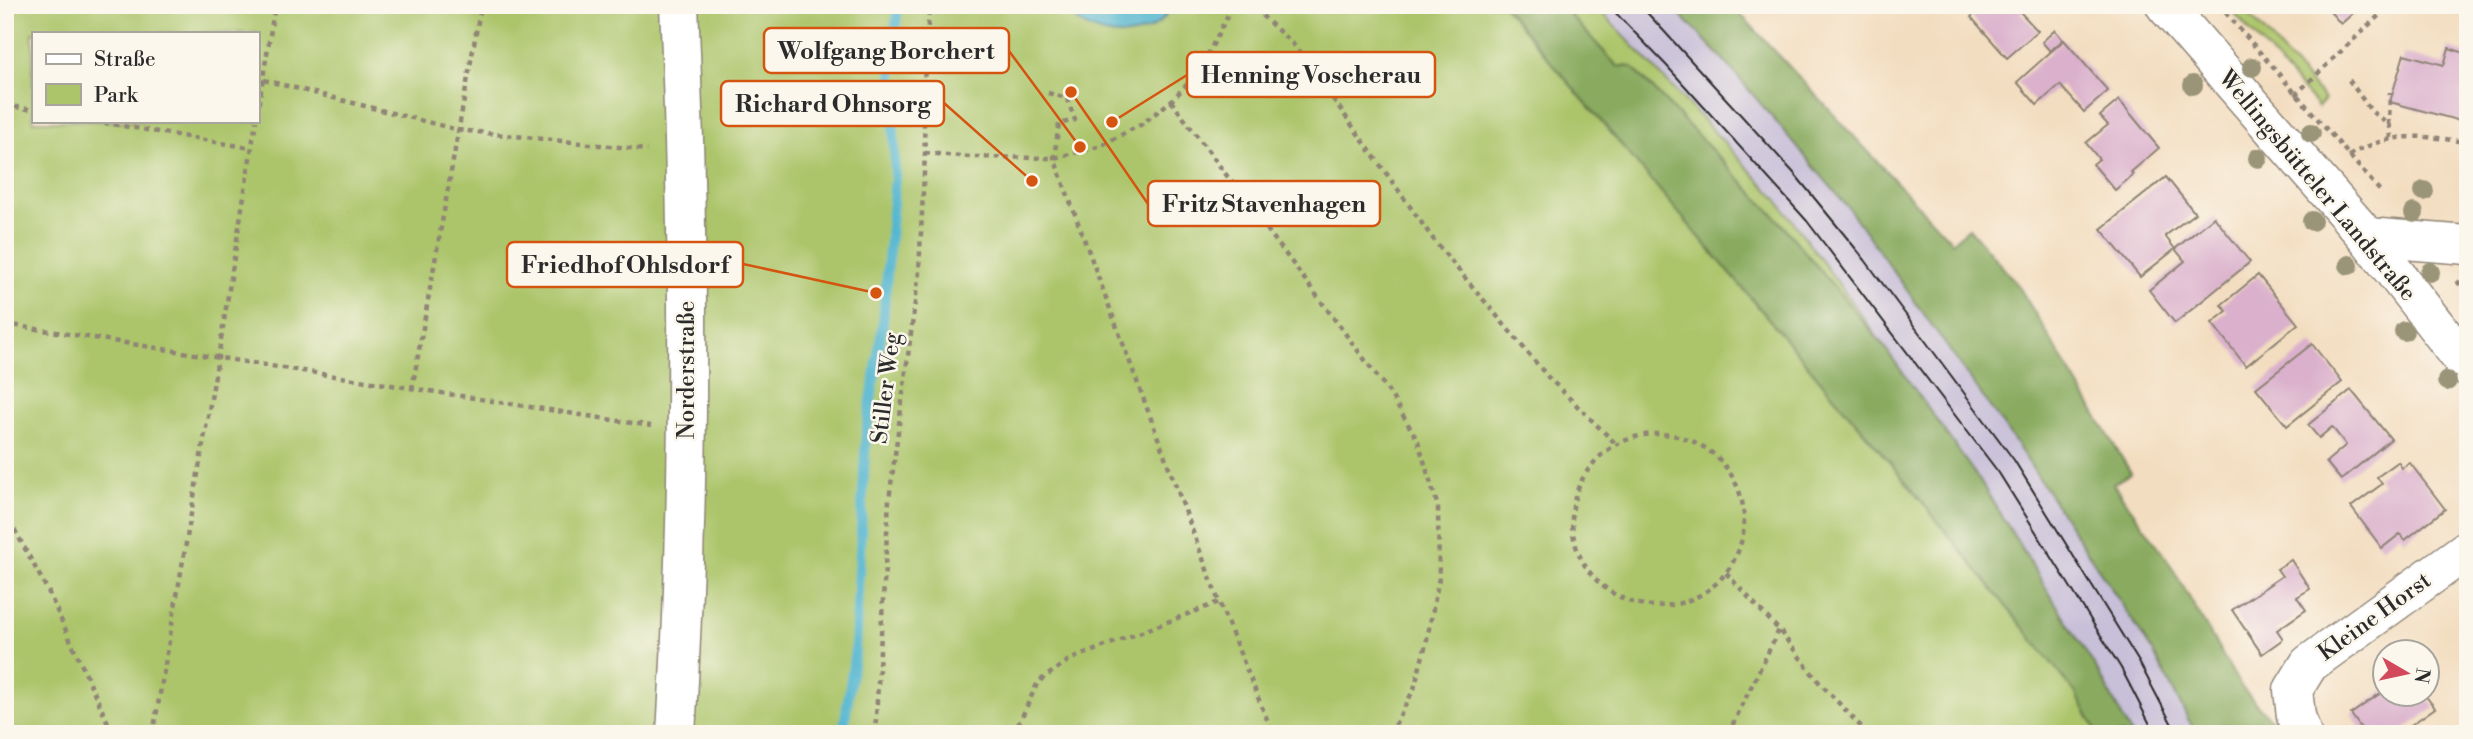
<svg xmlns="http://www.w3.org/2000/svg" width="2473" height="739" font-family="'Libre Bodoni',serif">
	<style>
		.industrial { fill: #c8bfd8 }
		.green { fill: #acc56b; stroke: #6c784b; stroke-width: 2; fill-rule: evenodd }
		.forest { fill: #89aa5f; stroke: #5a6a45; stroke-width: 2 }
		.water { fill: #51b5d0; stroke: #3e707e; stroke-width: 2 }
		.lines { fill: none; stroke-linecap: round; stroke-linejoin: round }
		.stream { stroke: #51b5d0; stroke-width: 10 }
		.building { fill: #dab0cc }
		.minor-casing { stroke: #8f8476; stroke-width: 41 }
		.major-casing { stroke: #8f8476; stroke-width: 41 }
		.path { stroke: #8f8476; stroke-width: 4.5; stroke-dasharray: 5 5; stroke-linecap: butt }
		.minor { stroke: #fff; stroke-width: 38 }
		.major { stroke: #fff; stroke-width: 38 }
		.tram { stroke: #2b2b2b; stroke-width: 2 }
		.tree { fill: #9a9478 }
		.labels { text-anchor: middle; stroke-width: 5; stroke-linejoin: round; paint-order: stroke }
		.street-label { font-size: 23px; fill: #2b2b2b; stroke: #fbf7ec }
		.leader { fill: none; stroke: #d5540f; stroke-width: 2.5 }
		.callout-dot { fill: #d5540f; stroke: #fbf7ec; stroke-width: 2.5 }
		.callout { fill: #fbf7ec; stroke: #d5540f; stroke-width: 2.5 }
		.callout-label { font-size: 24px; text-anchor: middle; font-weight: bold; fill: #2b2b2b }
	</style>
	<rect width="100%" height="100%" fill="#fbf7ec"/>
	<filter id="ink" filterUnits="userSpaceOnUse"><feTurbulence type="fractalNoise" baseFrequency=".0143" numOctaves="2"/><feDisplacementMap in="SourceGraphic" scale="14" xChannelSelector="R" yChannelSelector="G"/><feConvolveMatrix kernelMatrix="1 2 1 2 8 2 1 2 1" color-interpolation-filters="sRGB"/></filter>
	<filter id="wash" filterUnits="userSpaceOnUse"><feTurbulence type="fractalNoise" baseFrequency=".00686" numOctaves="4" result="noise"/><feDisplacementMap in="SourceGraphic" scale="28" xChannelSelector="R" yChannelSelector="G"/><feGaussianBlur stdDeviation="1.57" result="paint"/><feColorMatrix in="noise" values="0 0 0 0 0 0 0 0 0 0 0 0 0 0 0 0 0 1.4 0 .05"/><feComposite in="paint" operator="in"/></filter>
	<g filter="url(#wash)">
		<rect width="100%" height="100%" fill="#f3ddc0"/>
		<!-- industrial -->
		<polygon class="industrial" points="1595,5 1671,5 1723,59 1847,206 2017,445 2153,652 2196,734 2131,734 2100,675 1980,481 1798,227 1776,198"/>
		<!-- green -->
		<g class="green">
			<path d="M5,5h1498l390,461 183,226 22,42h-2093zM33,33h224v88h-224z"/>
			<polygon points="1561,5 1595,5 1776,198 1886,349 1774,215 1632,67 1617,66"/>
			<polygon points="2232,5 2241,5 2325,100 2318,107 2231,10"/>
		</g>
		<!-- forest -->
		<g class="forest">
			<polygon points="1503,5 1561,5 1617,66 1632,67 1774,215 1886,349 1980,481 2100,675 2131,734 2098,734 2075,692 1893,466"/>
			<polygon points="1671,5 1732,5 1952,242 1969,228 2018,285 2131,473 2113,484 2166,557 2241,687 2284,734 2196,734 2153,652 2017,445 1847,206 1723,59"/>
		</g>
		<!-- water -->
		<path class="water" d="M1063,5h109c-17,36 -63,37 -93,17 -6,-4 -11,-11 -16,-17z"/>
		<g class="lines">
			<!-- stream -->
			<polyline class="stream" points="843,734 855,650 866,433 883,322 895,177 892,67 898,5"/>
		</g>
		<g id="blocks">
			<!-- building -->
			<g class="building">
				<polygon points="1984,5 2029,5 2021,13 2038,31 2007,58 1971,17"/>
				<polygon points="2324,5 2362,5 2341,24"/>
				<polygon points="2055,30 2063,40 2050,51 2042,42"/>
				<polygon points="2064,40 2108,91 2084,112 2060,85 2037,105 2017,82"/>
				<polygon points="2449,48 2468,54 2468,123 2390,102 2404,54 2444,65"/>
				<polygon points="2119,100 2159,148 2131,172 2133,175 2115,190 2093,164 2099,159 2086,143 2108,125 2100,116"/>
				<polygon points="2166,177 2195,213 2165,236 2175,249 2140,277 2101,229"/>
				<polygon points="2214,217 2250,262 2175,323 2149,290 2185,261 2175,249"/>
				<polygon points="2258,275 2298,324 2246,366 2212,323 2227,311 2221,305"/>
				<polygon points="2312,344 2342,382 2287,426 2256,388"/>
				<polygon points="2351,390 2391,439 2341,480 2326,462 2346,445 2332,427 2319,438 2308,425"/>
				<polygon points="2398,462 2402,468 2410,463 2445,509 2405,540 2400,534 2382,548 2351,507 2382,484 2377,477"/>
				<polygon points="2291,560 2310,589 2297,597 2306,610 2277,630 2283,639 2262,654 2232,610 2282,576 2277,569"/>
				<polygon points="2385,690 2385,694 2424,694 2435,708 2398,734 2365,734 2351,714"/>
			</g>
		</g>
	</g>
	<g filter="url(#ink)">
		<use href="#blocks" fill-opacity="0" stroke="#8f8476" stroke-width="2"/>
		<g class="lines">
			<!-- minor casing -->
			<g class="minor-casing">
				<g id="minor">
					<polyline points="2367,237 2468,245"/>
					<path d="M676,734c15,-243 14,-486 3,-729"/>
					<polyline points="2302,734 2296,716 2293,690 2309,664 2468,549"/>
				</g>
			</g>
			<!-- major casing -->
			<g class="major-casing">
				<polyline id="major" points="2165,5 2367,237 2468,367"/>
			</g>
			<!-- path -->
			<g class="path">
				<polyline points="1235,5 1255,9 1296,47 1436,243 1548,377 1617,445"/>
				<polyline points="2219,5 2381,192"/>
				<polyline points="264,80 458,130 647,150"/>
				<polyline points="2349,80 2371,111 2390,126 2391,138"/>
				<polyline points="1048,93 1067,98 1075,120 1059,124 1054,158 1219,602 1273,734"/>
				<polyline points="2295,95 2390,5"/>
				<polyline points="1171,101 1389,392 1418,441 1438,507 1439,578 1426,644 1414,689 1390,734"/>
				<polyline points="5,105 33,110"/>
				<polyline points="257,114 275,5"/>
				<polyline points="94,121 251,148"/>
				<polyline points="2389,125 2390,92"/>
				<polyline points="925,153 971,157 1054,158 1098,147 1142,124 1171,101 1199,72 1233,5"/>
				<path d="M2349,156c38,-24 76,-22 119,-13"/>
				<polyline points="2457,281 2468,294"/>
				<polyline points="5,324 651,426"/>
				<polyline points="412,389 481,5"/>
				<circle cx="1658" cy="520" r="86"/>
				<polyline points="5,512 48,591 113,734"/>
				<polyline points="1726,573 1779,630 1818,681 1868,734"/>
				<polyline points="153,734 218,358 256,121"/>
				<polyline points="875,734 889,500 919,272 925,153 923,97 929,10 931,5"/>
				<polyline points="1014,734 1038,682 1069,660 1219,602"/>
				<polyline points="1728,734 1779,630"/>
			</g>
			<!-- minor -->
			<use href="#minor" class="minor"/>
			<!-- major -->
			<use href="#major" class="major"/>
			<!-- tram -->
			<g class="tram">
				<polyline points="1608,5 1666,65 1807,221 1999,473 2121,668 2155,734"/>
				<polyline points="1640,5 1793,172 1865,260 2014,460 2139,662 2177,734"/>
			</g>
		</g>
		<!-- trees -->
		<g class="tree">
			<circle cx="2252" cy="67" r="10"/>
			<circle cx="2193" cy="85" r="10"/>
			<circle cx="2311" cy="133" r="10"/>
			<circle cx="2258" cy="158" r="10"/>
			<circle cx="2424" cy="191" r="10"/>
			<circle cx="2414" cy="213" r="10"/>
			<circle cx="2312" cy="221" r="10"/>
			<circle cx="2349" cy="265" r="10"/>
			<circle cx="2430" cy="272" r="10"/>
			<circle cx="2404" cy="331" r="10"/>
			<circle cx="2447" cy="381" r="10"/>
		</g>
	</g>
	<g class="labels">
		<!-- street labels -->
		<g class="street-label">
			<text transform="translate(2318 185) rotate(50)" y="8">Wellingsbütteler Landstraße</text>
			<text transform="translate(686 370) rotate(-90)" y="8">Norderstraße</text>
			<text transform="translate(885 388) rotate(-83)" y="8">Stiller Weg</text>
			<text transform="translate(2374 616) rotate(-36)" y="8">Kleine Horst</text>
		</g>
	</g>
	<!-- callouts -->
	<path class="leader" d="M1080 147L1009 51M1112 122L1187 75M1032 181L944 103M1071 92L1148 204M876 293L743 264"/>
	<g class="callout-dot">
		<circle cx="1080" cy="147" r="7"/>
		<circle cx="1112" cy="122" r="7"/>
		<circle cx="1032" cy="181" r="7"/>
		<circle cx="1071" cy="92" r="7"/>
		<circle cx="876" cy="293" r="7"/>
	</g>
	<g class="callout">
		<rect x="764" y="28" width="245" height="45" rx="7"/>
		<rect x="1187" y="52" width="248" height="45" rx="7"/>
		<rect x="721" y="81" width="223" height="45" rx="7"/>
		<rect x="1148" y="181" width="232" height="45" rx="7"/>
		<rect x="507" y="242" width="236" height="45" rx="7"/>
	</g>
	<g class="callout-label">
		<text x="886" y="59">Wolfgang Borchert</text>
		<text x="1311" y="83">Henning Voscherau</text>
		<text x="833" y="112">Richard Ohnsorg</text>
		<text x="1264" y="212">Fritz Stavenhagen</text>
		<text x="625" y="273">Friedhof Ohlsdorf</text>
	</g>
	<!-- margin -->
	<rect width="2473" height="739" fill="none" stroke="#fbf7ec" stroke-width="28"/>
	<!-- legend -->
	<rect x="32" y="32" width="228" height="91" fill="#fbf7ec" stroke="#a8a59f" stroke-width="2"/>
	<rect x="46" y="54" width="35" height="10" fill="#ffffff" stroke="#a8a59f" stroke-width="2"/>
	<text x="94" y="66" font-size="21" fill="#2b2b2b">Straße</text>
	<rect x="46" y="84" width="35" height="21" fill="#acc56b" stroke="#a8a59f" stroke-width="2"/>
	<text x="94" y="102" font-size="21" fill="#2b2b2b">Park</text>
	<!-- north arrow -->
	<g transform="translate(2406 673) rotate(99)"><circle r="33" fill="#fbf7ec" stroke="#a8a59f" stroke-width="2"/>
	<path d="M0-5L12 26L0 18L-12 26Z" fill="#d1495b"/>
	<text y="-10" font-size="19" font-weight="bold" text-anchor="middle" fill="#2b2b2b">N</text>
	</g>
</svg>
